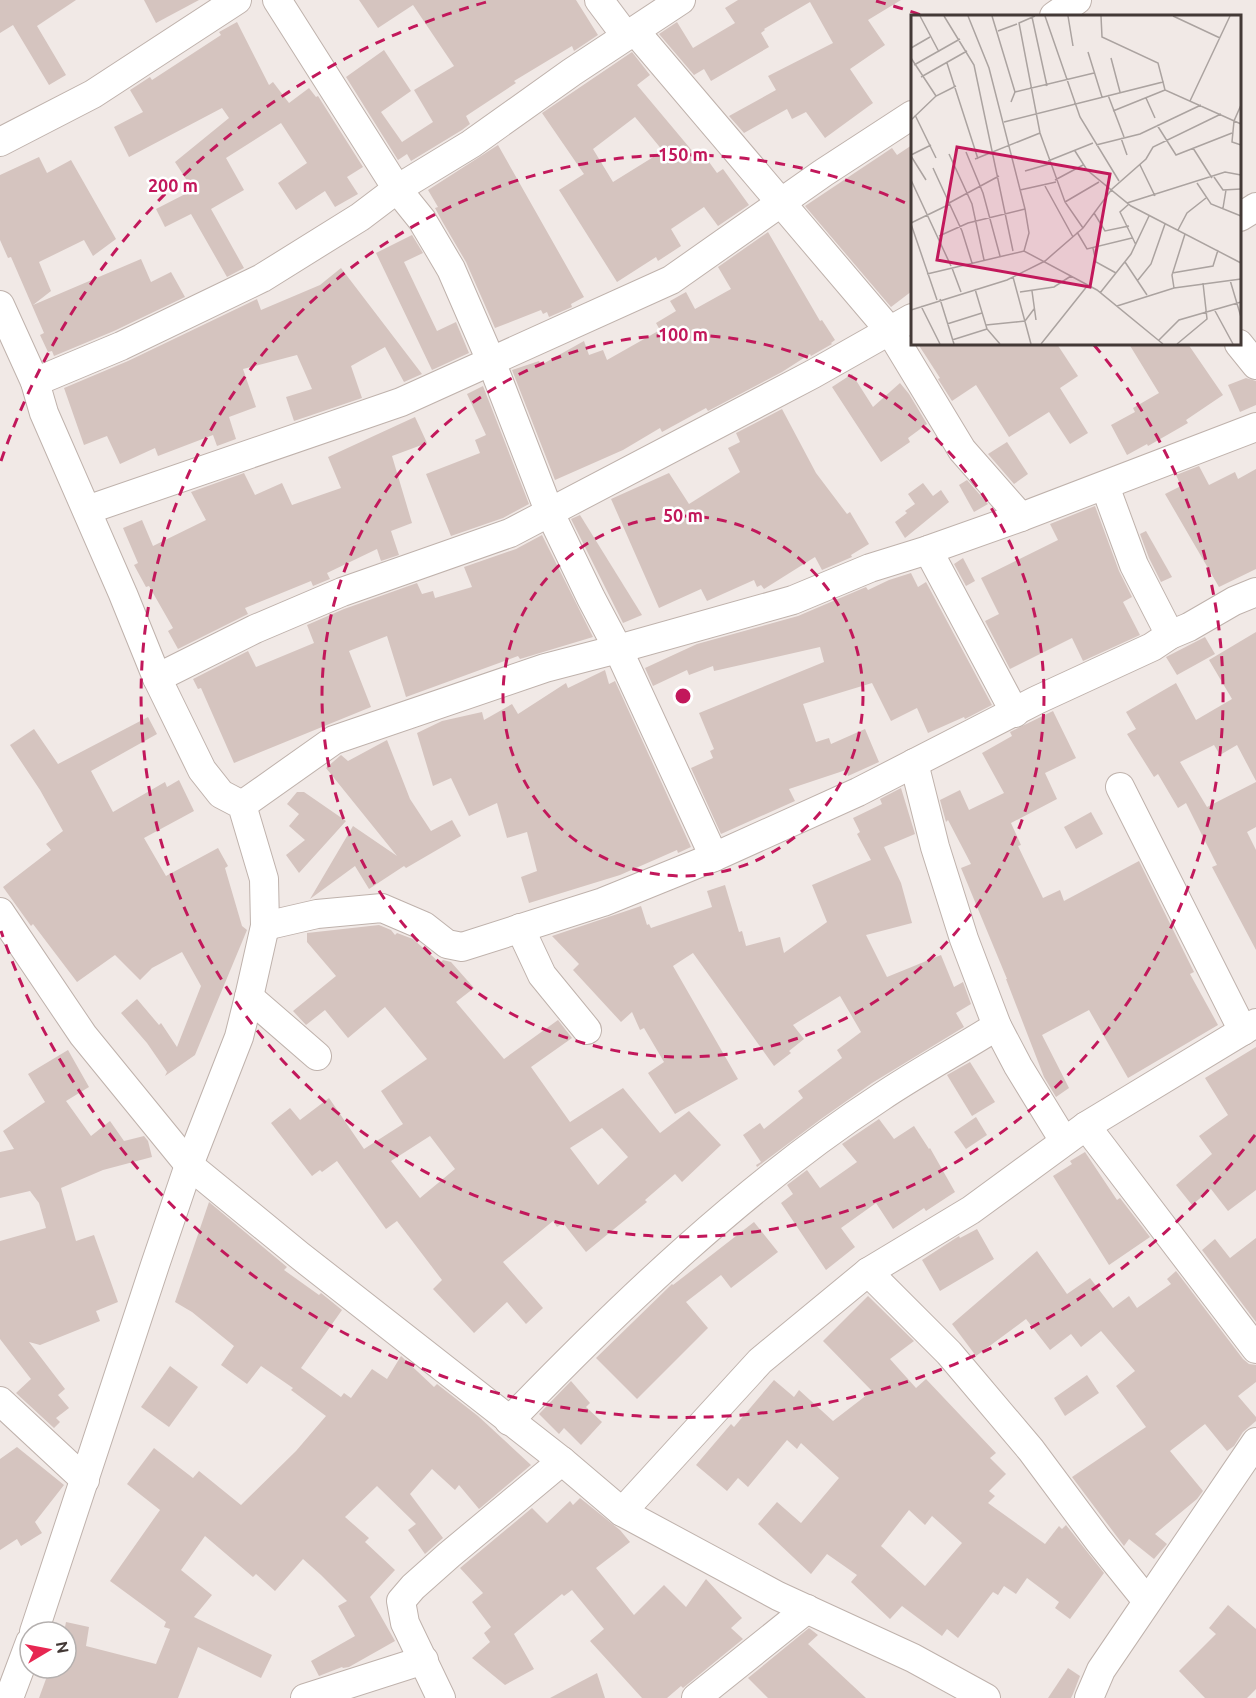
<svg xmlns="http://www.w3.org/2000/svg" width="1256" height="1698" font-family="Ubuntu,sans-serif">
	<style>
		.building { fill: #d5c4bf; fill-rule: evenodd }
		.lines { fill: none; stroke-linecap: round; stroke-linejoin: round }
		.street-casing { stroke: #bfb2ac; stroke-width: 30 }
		.street { stroke: #fff; stroke-width: 28 }
		.ring { fill: none; stroke: #c2185b; stroke-width: 3; stroke-dasharray: 10 8 }
		.inset-road { fill: none; stroke: #aba3a0; stroke-width: 1.5 }
		.view { fill: #c2185b; fill-opacity: 0.15; stroke: #c2185b; stroke-width: 3 }
		.inset-edge { fill: none; stroke: #433936; stroke-width: 3 }
		.centre { fill: #c2185b; stroke: #fff; stroke-width: 3 }
		.ring-label { font-size: 18px; text-anchor: middle; font-weight: bold; fill: #c2185b; stroke: #fff; stroke-width: 5; stroke-linejoin: round; paint-order: stroke }
	</style>
	<rect width="100%" height="100%" fill="#f1e9e6"/>
	<!-- building -->
	<g class="building">
		<polygon points="0,0 76,0 37,26 66,75 49,85 13,25 0,33"/>
		<polygon points="144,0 199,0 156,23"/>
		<polygon points="359,0 576,0 598,35 574,51 572,46 514,81 516,83 466,116 470,124 462,130 411,161 407,154 398,160 346,77 384,50 411,91 381,112 402,142 433,122 414,90 454,66 413,5 378,28"/>
		<polygon points="738,0 901,0 868,20 885,45 850,69 873,103 825,138 806,112 792,119 787,109 744,133 729,116 776,90 768,76 833,43 810,2 764,29 765,30 761,33 769,47 711,81 704,69 694,75 659,34 677,22 693,48 735,23 725,8"/>
		<polygon points="237,22 269,85 273,82 289,103 309,88 316,97 318,96 363,167 347,177 358,194 335,207 325,191 296,210 278,183 307,163 281,123 226,158 244,190 211,209 244,268 227,277 191,214 165,227 156,209 193,190 175,162 229,118 222,108 129,157 114,127 143,112 130,90 150,77 152,80 221,35 219,32"/>
		<path d="M632,52l18,23 -13,10 62,74 5,-4 13,18 6,-4 26,36 -31,21 -14,-19 -33,22 10,17 -23,15 -2,-4 -39,25 -58,-92 25,-16 -42,-61zM635,117l28,34 -50,31 -20,-33z"/>
		<polygon points="498,145 584,297 571,304 572,307 549,317 547,312 543,314 541,310 495,328 466,262 442,221 435,208 438,207 428,190"/>
		<polygon points="912,145 912,291 891,307 805,206 892,148 897,155"/>
		<polygon points="39,157 47,173 71,160 116,239 93,256 84,240 39,262 51,291 33,305 141,259 151,282 171,272 185,297 114,331 54,356 52,351 48,352 40,335 44,333 11,257 8,258 0,240 0,175"/>
		<polygon points="768,232 820,321 822,320 835,340 831,343 832,344 811,356 810,354 782,372 708,411 706,408 662,432 660,428 623,450 555,480 512,370 539,361 541,365 584,341 589,355 603,350 607,360 660,330 656,323 676,311 670,301 686,292 695,309 731,289 718,267"/>
		<polygon points="412,235 423,253 404,262 437,331 456,322 469,353 432,370 376,253"/>
		<polygon points="341,268 422,374 404,382 385,347 351,366 362,398 294,421 286,397 312,389 297,355 243,369 256,407 229,417 236,439 217,446 213,435 158,456 155,448 120,464 107,436 84,445 64,388 128,361 257,299 261,310 320,285"/>
		<polygon points="918,344 1057,344 1078,376 1060,388 1088,433 1070,444 1049,412 1009,437 976,385 952,401 938,379 940,378"/>
		<polygon points="1129,344 1188,344 1223,395 1186,420 1188,423 1148,446 1147,444 1127,455 1111,425 1135,412 1133,408 1159,393"/>
		<polygon points="852,374 873,407 900,383 909,394 927,424 908,438 910,442 881,462 832,387"/>
		<polygon points="1246,378 1256,381 1256,405 1240,412 1228,385"/>
		<polygon points="483,386 529,504 503,518 451,536 426,474 480,453 475,440 486,435 467,394"/>
		<polygon points="782,409 816,473 847,514 850,512 869,544 851,555 852,557 822,570 815,557 764,589 761,585 757,587 754,580 707,601 701,589 659,608 611,499 669,473 689,504 740,472 728,448 740,442 736,433"/>
		<polygon points="415,417 427,443 392,456 412,523 391,531 399,555 381,561 377,549 327,573 330,579 313,586 311,581 245,608 248,614 178,649 168,631 173,628 149,586 146,587 134,565 138,563 123,528 142,520 153,546 206,520 191,492 244,473 255,495 282,483 292,505 341,488 328,457"/>
		<polygon points="1007,442 1028,474 1014,484 988,454"/>
		<polygon points="1199,466 1209,485 1235,472 1238,479 1256,469 1256,569 1219,587 1165,494 1181,486 1176,475"/>
		<polygon points="967,480 988,504 974,512 959,485"/>
		<polygon points="923,483 933,496 941,490 949,502 905,538 895,522 907,513 905,511 915,504 908,494"/>
		<polygon points="1095,506 1119,571 1132,597 1123,602 1140,635 1083,661 1072,638 1010,669 985,621 999,614 981,578 1058,540 1050,524"/>
		<polygon points="580,515 642,615 623,623 571,519"/>
		<polygon points="1146,531 1172,577 1161,582 1149,558 1140,534"/>
		<polygon points="542,535 593,637 520,659 518,656 406,697 387,636 349,651 371,707 234,763 201,688 198,689 193,679 248,651 256,667 261,665 314,643 307,625 344,609 417,583 422,594 433,591 435,598 472,587 464,567 516,549"/>
		<polygon points="963,558 975,581 966,586 954,564"/>
		<polygon points="911,573 918,587 926,582 992,705 965,719 964,717 928,733 917,708 891,721 872,683 803,704 816,742 829,738 831,744 865,729 879,762 848,776 846,770 789,789 795,801 721,834 691,768 713,758 710,751 714,749 699,713 824,662 820,647 714,671 713,666 689,675 687,670 653,686 645,668 697,644 798,616 866,587 868,590 889,580"/>
		<polygon points="1256,632 1256,781 1237,745 1220,755 1214,745 1180,762 1207,807 1256,782 1256,827 1247,832 1256,850 1256,950 1212,867 1217,865 1186,803 1178,808 1158,774 1154,777 1127,734 1136,729 1126,712 1176,683 1196,720 1232,699 1209,660"/>
		<polygon points="1205,637 1215,654 1177,675 1166,657"/>
		<polygon points="605,670 609,684 615,681 691,847 678,853 677,850 620,875 529,903 521,877 537,871 527,832 507,838 497,803 469,816 451,778 433,786 417,733 442,721 482,712 484,720 512,704 518,714 566,683 568,688"/>
		<polygon points="1053,711 1076,758 1045,773 1057,799 1011,823 1021,845 1018,846 1043,898 1060,890 1064,901 1139,861 1194,972 1190,974 1218,1025 1128,1078 1089,1010 1042,1035 1069,1088 1056,1097 1044,1077 1006,979 1007,979 961,868 971,864 948,820 946,822 940,800 960,790 969,810 1004,793 982,753 1012,736 1010,732"/>
		<polygon points="148,717 157,734 91,771 113,812 165,782 167,787 179,780 194,811 144,838 166,876 218,848 228,866 225,868 242,926 247,930 195,1055 165,1076 167,1072 147,1043 121,1013 137,999 159,1025 161,1023 177,1047 201,986 182,952 152,968 140,980 115,955 77,982 33,924 31,926 3,887 51,850 46,844 63,831 40,790 10,745 34,729 58,764"/>
		<polygon points="387,740 410,799 431,831 452,820 461,836 406,868 404,866 369,889 355,866 310,899 353,826 397,856 326,768 341,755 348,761"/>
		<polygon points="901,788 915,834 884,847 901,883 912,923 866,935 887,977 941,955 954,987 963,982 971,1004 956,1013 964,1027 872,1083 821,1119 757,1167 756,1165 761,1162 743,1135 760,1123 764,1129 803,1098 798,1091 842,1058 837,1050 861,1032 840,996 793,1025 804,1039 789,1051 791,1053 774,1066 693,953 673,966 738,1079 675,1114 648,1073 664,1062 644,1028 640,1030 632,1012 621,1022 573,970 579,964 552,936 641,906 647,925 649,924 651,928 712,907 707,891 725,885 739,932 742,931 746,946 780,937 784,953 827,922 812,885 871,860 857,834 860,832 853,818 882,804 880,799"/>
		<polygon points="297,792 304,792 346,821 299,873 286,855 305,840 289,826 299,814 287,804"/>
		<polygon points="1091,812 1103,834 1076,849 1064,827"/>
		<path d="M379,925l12,5 4,5 2,-2 16,6 27,24 3,-3 8,2 23,26 -18,14 48,57 54,-39 14,18 -41,29 39,55 53,-34 37,45 29,-22 32,34 -39,37 -7,-8 -30,26 2,2 -61,50 -23,-29 -6,4 -4,-6 -50,41 40,46 -17,16 -19,-22 -33,31 -41,-44 9,-9 -45,-59 -11,8 -49,-68 -15,11 -2,-2 -8,6 -41,-53 19,-15 10,12 29,-22 35,51 39,-25 -22,-33 46,-32 -42,-52 -37,31 -23,-28 -19,15 -13,-14 43,-35 -29,-34v-9zM602,1128l26,29 -30,28 -28,-37zM430,1136l25,33 -35,29 -29,-37z"/>
		<polygon points="1256,1047 1256,1190 1228,1211 1211,1189 1192,1205 1176,1185 1212,1154 1199,1136 1228,1115 1205,1078"/>
		<polygon points="68,1050 89,1087 66,1101 91,1136 110,1121 124,1141 144,1136 148,1141 152,1157 103,1170 61,1188 76,1241 94,1235 118,1302 96,1311 100,1321 40,1345 29,1342 65,1389 58,1395 69,1408 56,1418 60,1422 54,1428 16,1393 31,1379 0,1339 0,1241 46,1228 39,1203 30,1191 0,1198 0,1152 14,1149 3,1131 45,1102 28,1074"/>
		<polygon points="970,1062 995,1102 972,1116 947,1075"/>
		<polygon points="976,1117 987,1135 966,1149 954,1132"/>
		<polygon points="879,1119 894,1139 914,1126 929,1149 930,1148 955,1192 926,1211 924,1208 893,1229 876,1203 841,1228 855,1247 826,1270 781,1203 793,1194 787,1185 807,1170 820,1188 857,1162 842,1144"/>
		<polygon points="1085,1152 1117,1200 1120,1198 1150,1237 1109,1265 1053,1176 1072,1164 1070,1161"/>
		<polygon points="209,1202 287,1267 284,1270 319,1295 321,1293 342,1310 301,1368 341,1397 344,1393 351,1398 372,1369 387,1379 401,1356 434,1387 437,1384 478,1416 531,1465 479,1509 459,1485 455,1490 432,1469 410,1494 443,1538 425,1554 408,1530 416,1524 377,1486 345,1517 369,1538 365,1542 395,1570 370,1597 395,1641 349,1667 343,1668 342,1667 319,1676 311,1661 355,1636 338,1606 347,1601 321,1575 303,1559 275,1591 256,1574 253,1577 205,1536 181,1570 212,1595 194,1617 272,1655 261,1678 198,1647 178,1698 39,1698 50,1668 66,1668 66,1632 64,1632 66,1622 89,1627 86,1646 156,1664 170,1629 164,1627 166,1622 110,1581 160,1510 127,1484 154,1448 193,1478 199,1471 241,1505 296,1451 326,1416 291,1390 293,1388 261,1366 247,1384 221,1365 234,1346 192,1312 175,1302"/>
		<polygon points="754,1222 778,1252 731,1288 721,1275 686,1302 708,1328 637,1399 596,1358 672,1284 673,1285"/>
		<polygon points="977,1229 994,1259 940,1291 922,1260 959,1236 960,1238"/>
		<polygon points="1256,1238 1256,1322 1202,1250 1215,1239 1230,1258"/>
		<polygon points="1037,1251 1067,1294 1090,1278 1113,1308 1129,1296 1137,1308 1171,1284 1167,1279 1176,1271 1243,1359 1249,1364 1256,1365 1256,1382 1238,1396 1256,1417 1256,1421 1243,1432 1234,1446 1227,1451 1205,1424 1170,1451 1203,1491 1197,1499 1155,1534 1167,1544 1154,1559 1129,1539 1124,1546 1072,1477 1146,1427 1116,1386 1135,1371 1101,1331 1081,1347 1071,1334 1050,1350 1026,1319 976,1356 952,1324"/>
		<path d="M868,1296l46,45 -24,18 26,29 10,-9 70,74 -6,5 16,16 -17,17 6,5 -7,7 57,41 14,-18 3,3 4,-4 38,48 -34,46 -15,-11 4,-6 -32,-24 -11,16 -12,-8 -6,9 -5,-3 -35,46 -11,-9 -5,7 -40,-30 -12,13 -39,-37 6,-7 -30,-21 -16,20 -53,-50 19,-22 24,21 38,-45 -38,-35 -4,6 -10,-9 -39,47 -10,-9 -11,13 -31,-26 35,-41 3,3 40,-47 20,17 5,-7 34,31 39,-30 -49,-50zM909,1510l16,15 7,-9 30,27 -37,43 -44,-40z"/>
		<polygon points="170,1366 198,1387 169,1427 141,1407"/>
		<polygon points="1087,1375 1099,1393 1065,1416 1054,1398"/>
		<polygon points="571,1381 590,1403 586,1407 602,1422 581,1445 564,1428 559,1434 539,1414"/>
		<polygon points="17,1447 64,1485 35,1522 42,1533 21,1546 17,1539 0,1550 0,1459"/>
		<polygon points="580,1498 620,1530 630,1542 596,1568 634,1615 664,1585 686,1607 706,1579 742,1618 731,1628 743,1639 683,1688 681,1686 667,1698 642,1698 590,1641 604,1629 572,1590 564,1596 562,1594 514,1634 534,1669 505,1685 472,1658 490,1642 484,1633 491,1627 472,1602 483,1593 460,1568 532,1508 547,1523 570,1501 573,1505"/>
		<polygon points="1228,1605 1256,1629 1256,1689 1247,1698 1205,1698 1179,1671 1216,1634 1209,1628"/>
		<polygon points="809,1628 818,1635 808,1644 866,1698 768,1698 748,1678"/>
		<polygon points="1068,1668 1080,1676 1073,1694 1071,1698 1048,1698"/>
		<polygon points="597,1673 605,1698 550,1698"/>
	</g>
	<g class="lines">
		<!-- street casing -->
		<g class="street-casing">
			<g id="street">
				<polyline points="277,0 397,189 422,220 451,269 491,361 549,511 591,598 618,649 714,857"/>
				<polyline points="599,0 626,36"/>
				<polyline points="1054,16 1077,0"/>
				<polyline points="635,31 890,331 962,450 1021,517"/>
				<polyline points="0,142 93,94 237,0"/>
				<polyline points="1240,217 1256,207"/>
				<polyline points="0,305 35,382 44,413 123,594 157,678 202,770 221,794 242,805 264,879 265,926 249,997 239,1037 189,1165 155,1265 34,1632"/>
				<polyline points="1239,344 1256,365"/>
				<polyline points="35,382 121,346 262,278 360,217 397,189 471,144 572,72 681,0"/>
				<polyline points="1105,486 1134,565 1170,635"/>
				<polyline points="87,510 401,402 671,280 823,173 912,115"/>
				<polyline points="928,550 1015,713"/>
				<polyline points="157,678 255,629 342,592 510,533 813,374 912,318"/>
				<polyline points="914,763 935,847 964,939 997,1026 1018,1066 1064,1141"/>
				<polyline points="1120,787 1243,1031"/>
				<polyline points="242,805 334,740 545,668 618,649 793,600 870,568 928,550 1021,517 1256,427"/>
				<polyline points="0,912 83,1035 189,1165 299,1255 562,1461 622,1512 778,1596 913,1658 986,1698"/>
				<polyline points="265,926 317,914 382,908 424,926 447,944 462,947 603,902 714,857 858,792 1037,700 1152,647 1170,635 1189,627 1234,601 1256,592"/>
				<polyline points="520,928 542,975 587,1030"/>
				<polyline points="249,997 317,1056"/>
				<polyline points="1086,1126 1256,1349"/>
				<polyline points="868,1272 949,1353 1031,1450 1098,1540 1147,1601"/>
				<polyline points="0,1401 85,1480"/>
				<path d="M509,1421c112,-116 236,-235 372,-324 37,-25 78,-47 116,-71"/>
				<polyline points="622,1512 760,1361 868,1272 971,1210 1086,1126 1256,1023"/>
				<polyline points="9,1698 30,1642"/>
				<polyline points="305,1698 424,1660"/>
				<polyline points="441,1698 405,1623 401,1601 413,1587 449,1555 562,1461"/>
				<polyline points="696,1698 807,1609"/>
				<polyline points="1089,1698 1101,1670 1256,1442"/>
			</g>
		</g>
		<!-- street -->
		<use href="#street" class="street"/>
	</g>
	<!-- distance rings -->
	<g class="ring">
		<circle cx="683" cy="696" r="180"/>
		<circle cx="683" cy="696" r="361"/>
		<path d="M1094 345A541 541 0 1 1 912 206"/>
		<path d="M1255 1135A721 721 0 0 1 1 931M1 461A721 721 0 0 1 490 1M876 1A721 721 0 0 1 924 16"/>
	</g>
	<!-- overview -->
	<g transform="translate(911 15)">
		<rect width="330" height="330" fill="#f1e9e6"/>
		<path class="inset-road" d="M9,1l19,36M33,1l30,49 39,186M57,1l21,52 36,141 4,24 -5,18M81,1l23,76M124,1l-16,7 21,110 25,69 18,26M134,1l35,101 39,64M157,1l5,30M190,1l1,21 56,26 5,19M262,1l47,22M121,2l15,69M87,16l19,-7M0,33l19,-11M177,37l14,45M0,43l25,38M200,43l9,34M36,48l31,96M3,50l46,-26M10,62l46,-26M197,80l16,42M235,83l9,20M279,86l40,-85M100,87l4,-10 79,-19M330,90l-7,16 -2,21 9,3M202,96l52,-21M4,100l21,43M0,105l25,-24 20,-10M93,107l159,-40 2,8 76,34M246,110l19,30 56,-22M210,123l6,17M185,130l44,-11 61,-29M282,133l19,30M164,136l12,19 44,36 110,57M55,137l17,41 17,63M38,139l23,50 12,56M0,140l20,-10M0,141l15,24M64,144l65,-26M137,146l45,-18M229,150l15,31M22,153l29,63 10,32M114,156l24,-7M303,162l9,13 18,-1M0,165l40,86M144,165l28,-15M286,168l14,21 30,12M134,171l28,51M109,175l36,-8M154,187l34,-20M38,188l50,-27M216,188l98,-31 16,3M218,189l-9,8 16,33M312,193l3,-18M183,198l11,18 24,-5M0,208l39,-19M0,209l26,76M267,215l9,-17 19,-15M166,217l10,17 45,-11M28,221l29,-13 57,-14M182,233l3,14 20,11M214,247l22,33M41,253l9,24M261,258l41,-7 5,-16M16,259l97,-23 73,39 66,54M102,262l18,67M227,265l13,-16 14,-40M319,265l11,37M263,273l-2,-13 13,-41M64,274l12,40 13,15M121,276l4,29M109,277l34,-5 17,-11M189,278l31,-39 18,-38M29,284l14,45M10,291l19,38M206,291l57,-18 67,-9M303,294l19,35M0,295l96,-30 38,-19 38,-33 29,-39 34,-30 7,-12 68,-33M36,309l35,-11M75,310l39,-4 9,-12M41,325l35,-11M248,325l20,-20 62,-18M130,329l47,-59M266,329l30,-25 -4,-36"/>
		<path class="view" d="M46,132l153,27 -20,113 -153,-27z"/>
		<rect width="330" height="330" class="inset-edge"/>
	</g>
	<circle cx="683" cy="696" r="9" class="centre"/>
	<g class="ring-label">
		<text x="683" y="161">150 m</text>
		<text x="173" y="192">200 m</text>
		<text x="683" y="341">100 m</text>
		<text x="683" y="522">50 m</text>
	</g>
	<!-- north arrow -->
	<g transform="translate(48 1650) rotate(80)"><circle r="28" fill="#ffffff" stroke="#b4b0af" stroke-width="1.5"/>
	<path d="M0-4.5L10 22L0 15L-10 22Z" fill="#e72752"/>
	<text y="-9" font-size="16" font-weight="bold" text-anchor="middle" fill="#433936">N</text>
	</g>
</svg>
